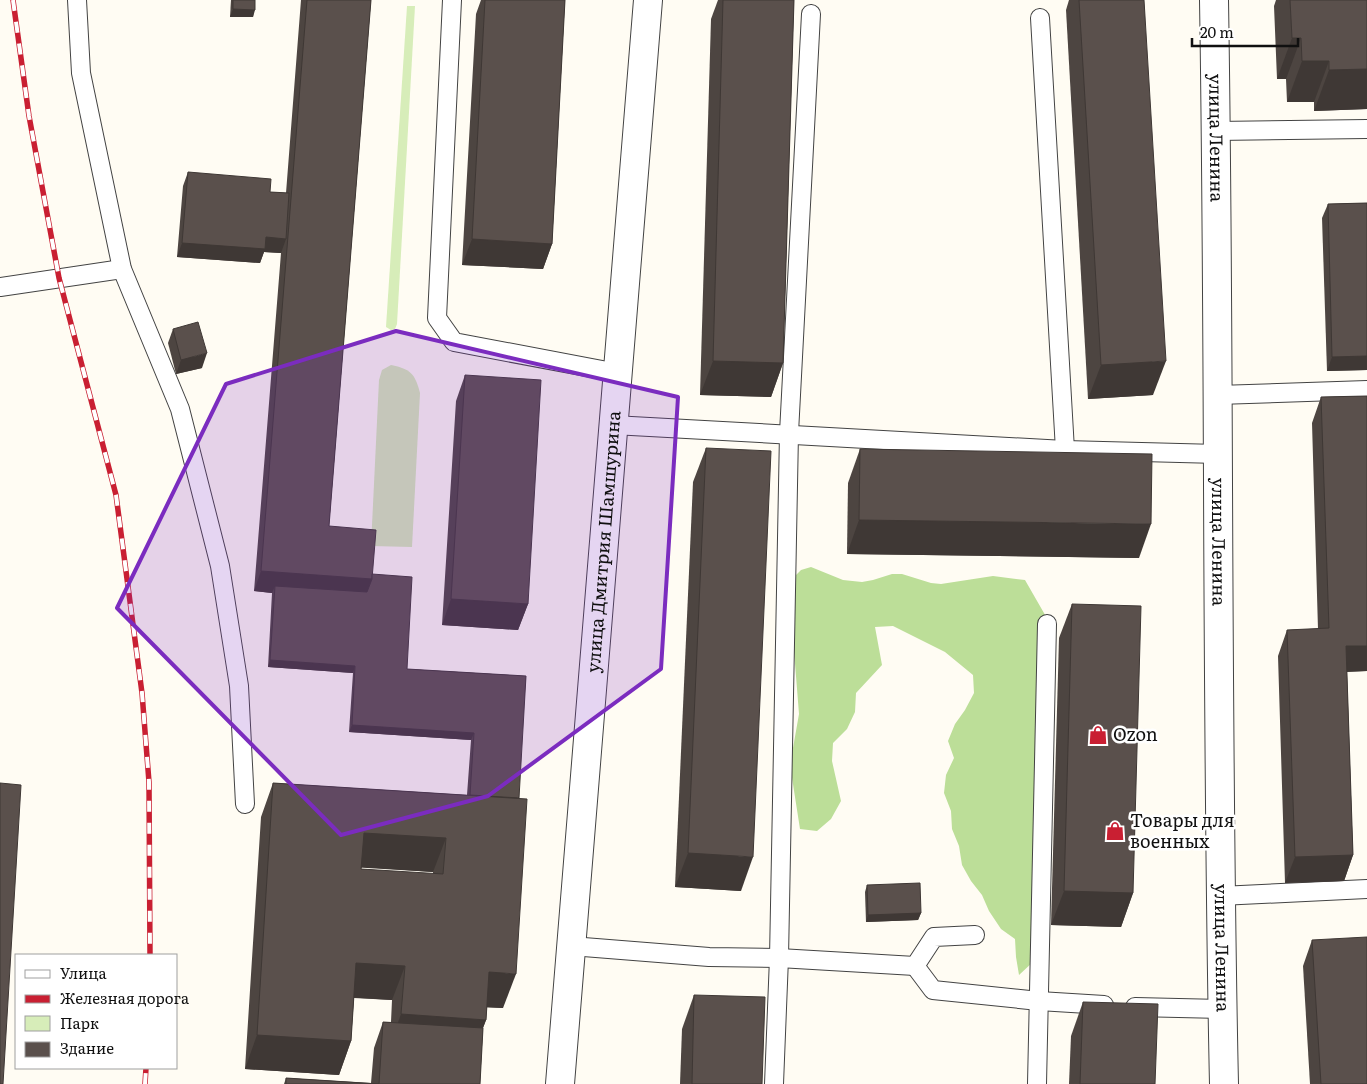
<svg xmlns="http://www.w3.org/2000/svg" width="1367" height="1084" font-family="Literata,serif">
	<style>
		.green { fill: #d7edb9 }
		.forest { fill: #bcde98 }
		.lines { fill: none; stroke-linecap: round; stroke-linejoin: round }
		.service-casing { stroke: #434343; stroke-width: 20 }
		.minor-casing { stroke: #434343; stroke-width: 30 }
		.tertiary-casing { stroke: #434343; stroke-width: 30 }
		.service { stroke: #fff; stroke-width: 18 }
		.minor { stroke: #fff; stroke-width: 28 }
		.tertiary { stroke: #fff; stroke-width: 28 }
		.rail-casing { stroke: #c91f32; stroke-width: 5.5 }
		.rail { stroke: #fff; stroke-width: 4; stroke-dasharray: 11; stroke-linecap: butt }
		.wall { fill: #4d4541; fill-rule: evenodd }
		.shaded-wall { fill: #3f3835 }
		.building { fill: #5a504c; stroke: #3f3835; fill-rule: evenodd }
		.marked { fill: #7b2cbf; fill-opacity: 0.2; stroke: #7b2cbf; stroke-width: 4; stroke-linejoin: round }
		.labels { text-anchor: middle; stroke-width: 5; stroke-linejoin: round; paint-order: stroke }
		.street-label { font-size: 18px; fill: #101010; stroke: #fff }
		.poi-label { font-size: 18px; fill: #101010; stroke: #fff; text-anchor: start }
	</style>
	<rect width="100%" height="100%" fill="#fffcf3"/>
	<!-- green -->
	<g class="green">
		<polygon points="407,6 415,6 397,324 395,329 391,330 386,327"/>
		<path d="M391,365c20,4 24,9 29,28l-8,154 -41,-1 8,-166 3,-10z"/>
	</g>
	<!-- forest -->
	<polygon class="forest" points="811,567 843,580 862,582 873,580 892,574 902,574 931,583 941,584 993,576 1025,580 1052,627 1033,962 1019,975 1016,957 1015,939 1001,929 989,911 982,895 971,881 962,865 959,846 952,829 951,811 944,793 946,775 954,758 948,741 955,724 965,710 974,693 973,675 945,652 893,626 875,627 882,665 856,693 855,712 847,729 833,743 832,761 841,801 831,819 817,831 800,829 790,765 799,714 791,613 794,577 801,570"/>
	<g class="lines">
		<!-- service casing -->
		<g class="service-casing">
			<g id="service">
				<polyline points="77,0 81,73 122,269 180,409 220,566 239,686 245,804"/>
				<polyline points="452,0 437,318 454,342 618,373"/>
				<polyline points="1040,18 1065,450"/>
				<polyline points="1216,131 1367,129"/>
				<polyline points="0,287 122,269"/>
				<polyline points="1218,395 1367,390"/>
				<polyline points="613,425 1065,450 1218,454"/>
				<polyline points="1220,896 1367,889"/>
				<polyline points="571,946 709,957 779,958 915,966 934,937 975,935"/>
				<polyline points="915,966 933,990 1039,1001 1104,1005"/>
				<polyline points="1135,1007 1222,1009"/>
				<polyline points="774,1084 779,958 789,433 811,14"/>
				<polyline points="1037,1084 1047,624"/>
			</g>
		</g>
		<!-- minor casing -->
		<g class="minor-casing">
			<g id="minor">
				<path id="s1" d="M560,1084l88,-1084"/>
			</g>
		</g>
		<!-- tertiary casing -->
		<g class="tertiary-casing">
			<g id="tertiary">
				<path id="s2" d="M1214,0c6,361 2,723 10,1084"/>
			</g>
		</g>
		<!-- service -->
		<use href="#service" class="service"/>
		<!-- minor -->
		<use href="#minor" class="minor"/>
		<!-- tertiary -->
		<use href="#tertiary" class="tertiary"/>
		<!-- rail casing -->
		<g class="rail-casing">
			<g id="rail">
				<polyline points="13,0 29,116 59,278 116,495 142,693 149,782 150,955"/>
				<polyline points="145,1084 146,1068"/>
			</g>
		</g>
		<!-- rail -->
		<use href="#rail" class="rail"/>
	</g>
	<!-- wall -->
	<g class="wall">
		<polygon points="231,0 255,0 253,17 230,17"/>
		<path d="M301,0h70l-42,526 43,48 35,95 119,7 -23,332 -16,-1 -1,13 -3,8 -3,56h-196l2,-6 85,5 3,-35 9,-26h8l1,-22 -38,-2 -3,43 -12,34 -94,-6 16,-252 12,-34 194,12 4,-55 -122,-8 4,-59 -85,-6 4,-74 -18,-2 27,-338 -17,-1 -4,11 -83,-6 6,-71 5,-14 82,20 16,1zM362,867l71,5v2l-72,-5z"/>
		<polygon points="477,0 565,0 552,244 543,269 462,265 476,14 481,0"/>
		<polygon points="718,0 794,0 783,363 771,397 700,395 711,19"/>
		<polygon points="1069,0 1144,0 1153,395 1088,399 1066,10"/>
		<polygon points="1276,0 1367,0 1367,109 1314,111 1314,102 1287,102 1286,79 1277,79 1274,6"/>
		<polygon points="1367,203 1367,370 1327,371 1322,218 1328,204"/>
		<polygon points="173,329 202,368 176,374 168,343"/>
		<polygon points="465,375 528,604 518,630 442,625 456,401"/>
		<polygon points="1367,396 1367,671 1347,672 1353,855 1344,881 1285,883 1278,656 1287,630 1318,629 1312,423 1321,397"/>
		<polygon points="706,448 741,891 675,887 693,482"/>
		<polygon points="860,449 1139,558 847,554 848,483"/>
		<polygon points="1072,604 1133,893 1121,927 1051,925 1059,638"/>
		<polygon points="867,885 921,913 918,920 866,922 865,892"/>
		<polygon points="1312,940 1367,1084 1310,1084 1303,966"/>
		<polygon points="694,995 762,1084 680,1084 682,1029"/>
		<polygon points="1083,1002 1155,1084 1069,1084 1071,1036"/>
	</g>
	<!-- shaded-wall -->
	<g class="shaded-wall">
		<polygon points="233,9 255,10 253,17 230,17"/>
		<polygon points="1292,38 1301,38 1286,79 1277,79"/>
		<polygon points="1302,61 1329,61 1314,102 1287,102"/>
		<polygon points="1367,69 1367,109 1314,111 1329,70"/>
		<polygon points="266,237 286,239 281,253 264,252 260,263 177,257 182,243"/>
		<polygon points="472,239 552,244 543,269 462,265"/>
		<polygon points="207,353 202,368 176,374 181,360"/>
		<polygon points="1367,356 1367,370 1327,371 1332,357"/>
		<polygon points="713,361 783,363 771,397 700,395"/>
		<polygon points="1166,361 1153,395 1088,399 1101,365"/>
		<polygon points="859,520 1151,524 1139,558 847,554"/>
		<polygon points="261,571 372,579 364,600 275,586 272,593 254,591"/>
		<polygon points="451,599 528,604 518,630 442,625"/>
		<polygon points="1346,646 1367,646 1367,671 1337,672"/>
		<polygon points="270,660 355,666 353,673 268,667"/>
		<polygon points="352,725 474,733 471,740 349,732"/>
		<polygon points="364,833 446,838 433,872 351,867"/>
		<polygon points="688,853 753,857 741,891 675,887"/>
		<polygon points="1353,855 1344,881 1285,883 1295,857"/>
		<polygon points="1064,891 1133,893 1121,927 1051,925"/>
		<polygon points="921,913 918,920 866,922 868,915"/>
		<polygon points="356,963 405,966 392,1000 344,997"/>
		<polygon points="489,972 516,974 503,1008 476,1007"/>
		<polygon points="401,1014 486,1020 473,1054 389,1048"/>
		<polygon points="257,1035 351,1041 339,1075 245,1069"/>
	</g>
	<!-- building -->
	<g class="building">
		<polygon points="233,0 255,0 255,10 233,9"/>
		<polygon points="307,0 371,0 329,526 376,530 372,579 261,571"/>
		<polygon points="485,0 565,0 552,244 472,239"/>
		<polygon points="723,0 794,0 783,363 713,361"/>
		<polygon points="1079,0 1144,0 1166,361 1101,365"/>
		<polygon points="1290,0 1367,0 1367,69 1329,70 1329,61 1302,61 1301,38 1292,38"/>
		<polygon points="188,172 271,179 270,192 289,193 286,239 266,237 265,249 182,243"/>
		<polygon points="1367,203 1367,356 1332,357 1328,204"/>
		<polygon points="198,322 207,353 181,360 173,329"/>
		<polygon points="465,375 541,380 528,604 451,599"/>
		<polygon points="1367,396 1367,646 1346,646 1353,855 1295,857 1287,630 1329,628 1321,397"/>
		<polygon points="706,448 771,451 753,857 688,853"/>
		<polygon points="860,449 1152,454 1151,524 859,520"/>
		<polygon points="372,574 412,577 407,669 526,676 519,798 470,795 474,733 352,725 355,666 270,660 275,586 367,592 372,579"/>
		<polygon points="1072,604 1141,606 1133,893 1064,891"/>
		<polygon points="0,783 21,785 3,1084 0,1084"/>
		<path d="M273,783l254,16 -11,175 -27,-2 -3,48 -85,-6 4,-48 -49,-3 -5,78 -94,-6zM364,833l82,5 -3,36 -82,-5z"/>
		<polygon points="920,883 921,913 868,915 867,885"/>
		<polygon points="1367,937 1367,1084 1321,1084 1312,940"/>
		<polygon points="694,995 765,997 762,1084 692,1084"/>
		<polygon points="1083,1002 1158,1004 1155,1084 1080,1084"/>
		<polygon points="383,1022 483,1028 480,1084 286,1084 286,1078 379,1084"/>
	</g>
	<!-- marked area -->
	<path class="marked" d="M396,331l282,66 -17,272 -173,127 -147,39 -224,-227 109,-224z"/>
	<!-- icons -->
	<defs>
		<g id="shop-bare" transform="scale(1.5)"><path d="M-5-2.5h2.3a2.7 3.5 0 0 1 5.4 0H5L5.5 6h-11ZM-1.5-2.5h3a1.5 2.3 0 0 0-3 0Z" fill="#c91f32" stroke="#fff" stroke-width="2.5" paint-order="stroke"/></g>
	</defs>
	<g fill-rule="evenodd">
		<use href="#shop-bare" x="1098" y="735"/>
		<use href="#shop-bare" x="1115" y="831"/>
	</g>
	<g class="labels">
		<!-- street labels -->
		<g class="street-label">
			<text dy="6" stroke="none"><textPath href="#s2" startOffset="138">улица Ленина</textPath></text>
			<text dy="6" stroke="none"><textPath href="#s1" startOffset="544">улица Дмитрия Шамшурина</textPath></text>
			<text dy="6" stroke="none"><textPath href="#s2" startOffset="542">улица Ленина</textPath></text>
			<text dy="6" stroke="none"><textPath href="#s2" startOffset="948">улица Ленина</textPath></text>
		</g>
		<!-- poi labels -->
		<g class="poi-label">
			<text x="1113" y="741">Ozon</text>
			<text x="1130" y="827">Товары для<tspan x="1130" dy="21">военных</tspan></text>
		</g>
	</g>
	<!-- legend -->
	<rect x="15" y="954" width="162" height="115" fill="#ffffff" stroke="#9f9f9f"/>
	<rect x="25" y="970" width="25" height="8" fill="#ffffff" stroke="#9f9f9f"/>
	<text x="60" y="979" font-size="15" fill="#101010">Улица</text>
	<rect x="25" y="995" width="25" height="8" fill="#c91f32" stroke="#9f9f9f"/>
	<text x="60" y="1004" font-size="15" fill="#101010">Железная дорога</text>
	<rect x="25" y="1016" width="25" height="15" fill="#d7edb9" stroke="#9f9f9f"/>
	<text x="60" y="1029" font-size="15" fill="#101010">Парк</text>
	<rect x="25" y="1042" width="25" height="15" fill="#5a504c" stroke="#9f9f9f"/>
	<text x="60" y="1054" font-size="15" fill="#101010">Здание</text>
	<!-- scale -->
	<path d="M1192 38v8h106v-8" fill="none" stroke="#101010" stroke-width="2.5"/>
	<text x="1200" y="38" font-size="15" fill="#101010" stroke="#ffffff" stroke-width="4" paint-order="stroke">20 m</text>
</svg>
